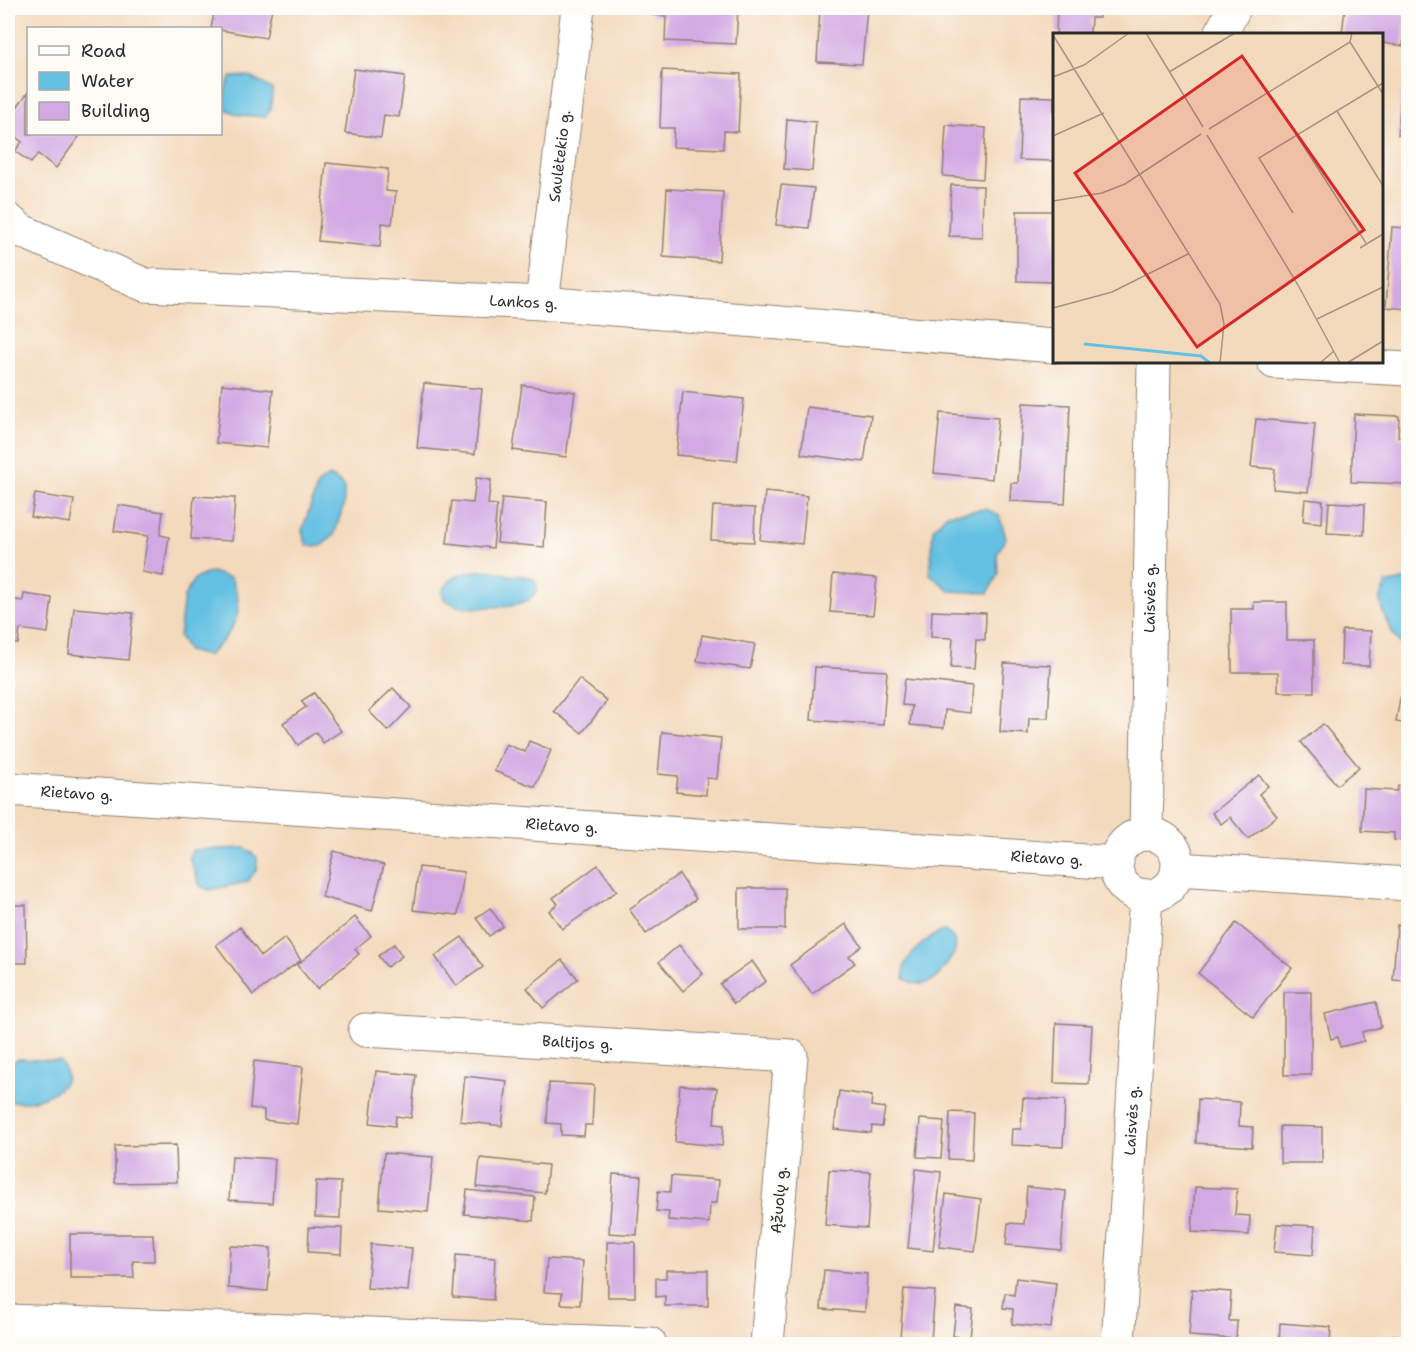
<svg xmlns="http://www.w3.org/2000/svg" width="1416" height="1352" font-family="'Shantell Sans',sans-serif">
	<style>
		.water { fill: #65c1e3; stroke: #487687; stroke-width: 1.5 }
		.building { fill: #d3a9e4 }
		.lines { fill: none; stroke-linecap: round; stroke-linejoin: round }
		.minor-casing { stroke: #908274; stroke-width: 35 }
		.major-casing { stroke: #908274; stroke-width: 35 }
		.minor { stroke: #fff; stroke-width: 33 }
		.major { stroke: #fff; stroke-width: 33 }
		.labels { text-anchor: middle; stroke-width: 4.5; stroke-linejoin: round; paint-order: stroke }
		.street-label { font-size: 15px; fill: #2b2b2b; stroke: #fdfcf7 }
		.inset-river { fill: none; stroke: #65c1e3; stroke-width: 3 }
		.inset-road { fill: none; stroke: #a49483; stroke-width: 1.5 }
		.view { fill: #d62828; fill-opacity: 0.15; stroke: #d62828; stroke-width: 3 }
		.inset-edge { fill: none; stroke: #2b2b2b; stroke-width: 3 }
	</style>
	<rect width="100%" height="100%" fill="#fdfcf7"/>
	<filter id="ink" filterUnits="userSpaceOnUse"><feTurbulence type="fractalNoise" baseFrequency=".0167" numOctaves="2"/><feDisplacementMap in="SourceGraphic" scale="12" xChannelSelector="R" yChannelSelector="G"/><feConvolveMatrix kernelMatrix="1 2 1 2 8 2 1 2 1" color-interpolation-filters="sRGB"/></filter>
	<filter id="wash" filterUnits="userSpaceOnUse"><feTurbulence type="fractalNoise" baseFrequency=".008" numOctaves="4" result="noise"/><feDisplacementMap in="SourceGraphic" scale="24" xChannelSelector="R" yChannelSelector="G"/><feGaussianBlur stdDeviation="1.35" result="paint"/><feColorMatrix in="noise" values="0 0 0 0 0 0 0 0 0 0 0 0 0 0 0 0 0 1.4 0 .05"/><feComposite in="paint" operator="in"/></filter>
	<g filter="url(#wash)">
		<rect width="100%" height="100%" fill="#f4dabd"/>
		<!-- water -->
		<g class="water">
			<path d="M248,76l24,13 -1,20 -6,8 -25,-2 -13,-5c-4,-13 -3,-21 4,-33z"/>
			<polygon points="329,476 337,480 344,487 344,504 334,535 321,546 307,546 302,531 318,484"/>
			<polygon points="986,509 999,515 1006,538 997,554 998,574 988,593 950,591 930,574 933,529 947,514"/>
			<path d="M477,571h16l16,4 17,1 9,4 2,10c-3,3 -5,8 -9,10 -13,7 -52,9 -67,7 -6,-1 -11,-5 -17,-8l-2,-7c9,-16 17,-18 35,-21z"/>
			<path d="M211,572l20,6c2,7 7,15 7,23 3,22 -16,42 -31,55l-19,-5 -9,-15 5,-39 10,-18z"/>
			<path d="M1408,579v68h-5c-9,-9 -24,-37 -23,-49 1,-5 4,-9 6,-14z"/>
			<polygon points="245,848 257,857 257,869 247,882 209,890 200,886 189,857 192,850"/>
			<path d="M945,931c2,2 5,3 7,6 9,10 -1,21 -7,30 -3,3 -6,9 -9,11 -10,8 -23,8 -32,0 0,-5 -1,-6 0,-10 3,-14 28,-35 41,-37z"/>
			<path d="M19,1059l41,2c3,5 7,11 6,17 -4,17 -44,29 -58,22v-35z"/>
		</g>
		<g id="blocks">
			<!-- building -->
			<g class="building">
				<polygon points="215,8 272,8 266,38 220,30 220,28 211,28"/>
				<polygon points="652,8 738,8 736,44 665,41 666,16 652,15"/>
				<polygon points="820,8 867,8 862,64 817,62"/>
				<polygon points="1057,8 1100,8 1099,18 1091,18 1090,34 1056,34"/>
				<polygon points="1345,8 1407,8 1403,46 1382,43 1382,34 1342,34"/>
				<polygon points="354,69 405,76 399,117 384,115 381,138 345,133"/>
				<polygon points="662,70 741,74 738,132 724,131 723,149 673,147 674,128 660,128"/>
				<polygon points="1401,91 1408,92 1408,136 1398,135"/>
				<polygon points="28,92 28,134 81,134 56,168 38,154 31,163 15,151 22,142 8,131 8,120"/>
				<polygon points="1021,96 1054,97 1054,161 1019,160"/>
				<polygon points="787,119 816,122 812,171 784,169"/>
				<polygon points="946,125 986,128 983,179 943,176"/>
				<polygon points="326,163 388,169 386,191 396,192 392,224 382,223 380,247 318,241"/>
				<polygon points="781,185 814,188 809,228 776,225"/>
				<polygon points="951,185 983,186 982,237 949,236"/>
				<polygon points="667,189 723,192 719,261 663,257"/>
				<polygon points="1017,211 1054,211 1054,282 1017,281"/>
				<polygon points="1392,227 1408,228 1408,309 1386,307"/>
				<polygon points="424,383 482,389 475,454 417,448"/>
				<polygon points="222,384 273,390 267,448 216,443"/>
				<polygon points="522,385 575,392 566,457 513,450"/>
				<polygon points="683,392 744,399 737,461 676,455"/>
				<polygon points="1023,403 1070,405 1065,504 1010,501 1011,483 1018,483"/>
				<polygon points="807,407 871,415 864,462 801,454"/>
				<polygon points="940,413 998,418 992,479 934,473"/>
				<polygon points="1354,414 1399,416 1398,437 1408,437 1408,484 1351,482"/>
				<polygon points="1256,419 1315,424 1308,492 1273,489 1275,469 1251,467"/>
				<polygon points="476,478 491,480 488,504 497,505 493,548 447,543 452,501 473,503"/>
				<polygon points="765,492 807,496 802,544 760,540"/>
				<polygon points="35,494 74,500 70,523 31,517"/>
				<polygon points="194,496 235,498 232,541 191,539"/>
				<polygon points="502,498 547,502 544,547 497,543"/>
				<polygon points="1305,499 1323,501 1322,523 1303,521"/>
				<polygon points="1329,502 1365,504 1364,535 1327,533"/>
				<polygon points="118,505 163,512 160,535 169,537 163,576 142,572 148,536 114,531"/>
				<polygon points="713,506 755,508 754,542 711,540"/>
				<polygon points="833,574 877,578 873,615 830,612"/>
				<polygon points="24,594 52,598 48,633 20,629 18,644 8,642 8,599 23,601"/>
				<polygon points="1254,602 1287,602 1287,640 1314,640 1314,692 1278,692 1278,672 1232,672 1231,609 1254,609"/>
				<polygon points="74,608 133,613 128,660 69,654"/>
				<polygon points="932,611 986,613 985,640 976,639 974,669 951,668 953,638 931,637"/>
				<polygon points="1342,630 1371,631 1369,666 1341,665"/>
				<polygon points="702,635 755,644 750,669 697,661"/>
				<polygon points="1004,663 1051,665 1048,718 1029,718 1028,734 1000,732"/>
				<polygon points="815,667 887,671 883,725 811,720"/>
				<polygon points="579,679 607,701 582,733 554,711"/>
				<polygon points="905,679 972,686 970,713 945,710 944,728 910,725 912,706 902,705"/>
				<polygon points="393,688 411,707 388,731 369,711"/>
				<polygon points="314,693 341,731 323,743 316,732 298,745 283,723 306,707 301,701"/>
				<polygon points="1400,698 1408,699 1408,724 1396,722"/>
				<polygon points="1323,724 1359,767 1337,785 1301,742"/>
				<polygon points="662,732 721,738 717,779 707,778 706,795 676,792 678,776 658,774"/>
				<polygon points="529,741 551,750 535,787 494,771 506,744 525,752"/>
				<polygon points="1259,775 1268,786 1259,794 1277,816 1248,839 1230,817 1221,824 1212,813"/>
				<polygon points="1398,786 1408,786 1408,841 1394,840 1394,833 1362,831 1364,789 1397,791"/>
				<polygon points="334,851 384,865 372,911 322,897"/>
				<polygon points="598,865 617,891 562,929 549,911 558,904 553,898"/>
				<polygon points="419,867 464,872 458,915 413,910"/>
				<polygon points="679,874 696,899 646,934 629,909"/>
				<rect x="739" y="888" width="46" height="41"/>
				<polygon points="8,905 26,905 27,963 8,963"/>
				<polygon points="490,908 503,926 489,936 476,918"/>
				<polygon points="355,917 371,936 355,949 359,954 317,989 297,965"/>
				<polygon points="1236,923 1292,968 1253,1017 1198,973"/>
				<polygon points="846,924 862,946 849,956 855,963 812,994 790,965"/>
				<polygon points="1397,925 1408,926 1408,981 1393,980"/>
				<polygon points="240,927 261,956 285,938 301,960 253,995 216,945"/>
				<polygon points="462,937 483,967 456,986 435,956"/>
				<polygon points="394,944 402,956 387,967 378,956"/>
				<polygon points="679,945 703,974 683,991 659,962"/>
				<polygon points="562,960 578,979 543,1008 527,988"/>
				<polygon points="752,961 766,981 734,1004 720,984"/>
				<rect x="1284" y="992" width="27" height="83"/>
				<polygon points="1376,1002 1381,1027 1362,1032 1364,1041 1340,1047 1338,1037 1331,1039 1325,1014"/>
				<polygon points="1056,1023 1092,1025 1089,1084 1054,1083"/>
				<polygon points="254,1061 303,1067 297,1124 264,1120 264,1110 250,1108"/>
				<polygon points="376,1071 416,1075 411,1118 396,1116 395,1126 370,1123"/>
				<polygon points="465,1076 507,1081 502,1126 460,1121"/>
				<polygon points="549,1083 594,1085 592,1125 585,1125 584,1136 561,1135 561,1124 547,1123"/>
				<polygon points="680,1085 717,1088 714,1124 724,1125 722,1146 675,1142"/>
				<polygon points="839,1091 872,1096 871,1106 885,1108 882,1127 872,1126 871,1133 834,1129"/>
				<polygon points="1023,1098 1065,1100 1063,1147 1011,1145 1012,1129 1021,1129"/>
				<polygon points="1198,1099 1240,1102 1239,1126 1253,1127 1252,1147 1196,1143"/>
				<polygon points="950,1112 974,1113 972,1160 948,1159"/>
				<polygon points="920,1119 944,1121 941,1158 917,1157"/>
				<polygon points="1280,1126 1322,1127 1322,1163 1280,1163"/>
				<polygon points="176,1145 177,1182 115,1183 115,1146"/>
				<polygon points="384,1153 433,1157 428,1212 379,1208"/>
				<polygon points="232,1156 275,1159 272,1203 229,1200"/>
				<polygon points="480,1158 548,1165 545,1193 477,1187"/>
				<polygon points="916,1169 941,1172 933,1251 908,1248"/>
				<polygon points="829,1170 871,1172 867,1228 825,1225"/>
				<polygon points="613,1174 641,1176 637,1235 609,1233"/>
				<polygon points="671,1176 719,1180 717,1203 710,1203 709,1223 668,1220 669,1212 656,1211 658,1191 670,1192"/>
				<polygon points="316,1181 341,1182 340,1218 315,1217"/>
				<polygon points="1027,1187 1066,1191 1061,1250 1006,1245 1008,1223 1024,1224"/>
				<polygon points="1195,1187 1237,1189 1235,1215 1250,1216 1249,1235 1192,1232"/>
				<polygon points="467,1190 535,1197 533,1221 464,1214"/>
				<polygon points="946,1194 981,1199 975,1251 939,1247"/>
				<polygon points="1277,1224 1315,1226 1313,1255 1274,1252"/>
				<polygon points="309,1227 342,1228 341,1254 308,1252"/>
				<polygon points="70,1234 153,1234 154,1261 133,1261 134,1278 70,1278"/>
				<polygon points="607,1242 635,1242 635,1297 608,1297"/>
				<polygon points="371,1244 412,1248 408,1291 367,1288"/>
				<polygon points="230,1246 271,1248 268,1291 228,1288"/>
				<polygon points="456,1255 495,1258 493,1300 453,1297"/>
				<polygon points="547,1259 583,1261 580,1305 561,1304 562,1293 544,1292"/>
				<polygon points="666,1270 708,1270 708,1306 665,1306 665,1296 656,1297 656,1278 666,1278"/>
				<polygon points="824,1270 867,1274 865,1312 821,1309"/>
				<polygon points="1016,1278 1056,1283 1051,1328 1012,1324 1013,1309 1003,1308 1005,1293 1014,1295"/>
				<polygon points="904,1289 935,1291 931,1340 900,1338"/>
				<polygon points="1192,1289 1231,1292 1229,1321 1237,1321 1236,1339 1189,1336"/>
				<polygon points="956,1307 973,1309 970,1338 953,1336"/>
				<polygon points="1280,1323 1331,1327 1330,1344 1279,1344"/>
				<polygon points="1392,1335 1408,1337 1408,1344 1391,1344"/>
			</g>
		</g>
	</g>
	<g filter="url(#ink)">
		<use href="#blocks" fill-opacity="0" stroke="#908274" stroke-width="1.5"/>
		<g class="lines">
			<!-- minor casing -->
			<g class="minor-casing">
				<g id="minor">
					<polyline points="1221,34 1234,8"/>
					<path id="s1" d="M8,220l14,11 123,54 397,18 512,43"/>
					<path id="s2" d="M542,303l36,-295"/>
					<polyline points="1274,362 1408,369"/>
					<path id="s3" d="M1146,834l8,-472"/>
					<path id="s4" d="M365,1030l426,26 -24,288"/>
					<polyline points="8,1321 650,1344"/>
					<path id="s5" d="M1118,1344l28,-448"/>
				</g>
			</g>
			<!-- major casing -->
			<g class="major-casing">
				<g id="major">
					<path id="s6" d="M8,789l1109,74"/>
					<circle cx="1147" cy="865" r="31"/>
					<polyline points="1178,869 1408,884"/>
				</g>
			</g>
			<!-- minor -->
			<use href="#minor" class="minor"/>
			<!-- major -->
			<use href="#major" class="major"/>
		</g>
	</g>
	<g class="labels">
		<!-- street labels -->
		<g class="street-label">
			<text dy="5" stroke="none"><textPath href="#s2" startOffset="148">Saulėtekio g.</textPath></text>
			<text dy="5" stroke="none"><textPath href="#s1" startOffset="531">Lankos g.</textPath></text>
			<text dy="5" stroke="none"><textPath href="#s3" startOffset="236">Laisvės g.</textPath></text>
			<text dy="5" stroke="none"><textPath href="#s6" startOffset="69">Rietavo g.</textPath></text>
			<text dy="5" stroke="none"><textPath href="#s6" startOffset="555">Rietavo g.</textPath></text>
			<text dy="5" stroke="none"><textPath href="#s6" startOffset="1041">Rietavo g.</textPath></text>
			<text dy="5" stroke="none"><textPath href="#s4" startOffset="213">Baltijos g.</textPath></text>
			<text dy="5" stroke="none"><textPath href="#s5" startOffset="224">Laisvės g.</textPath></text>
			<text transform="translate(779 1200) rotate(-85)" y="5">Ąžuolų g.</text>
		</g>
	</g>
	<!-- overview -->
	<g transform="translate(1053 33)">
		<rect width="330" height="330" fill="#f4dabd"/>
		<path class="inset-river" d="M31,311l117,12 9,7"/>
		<path class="inset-road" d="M93,0l57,94M0,2l167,269 4,20 -4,39M297,9l33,52M116,39l66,-39M0,44l31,-12 45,-32M284,78l46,75M156,96l141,-87 2,-9M154,102l91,150 42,78M0,103l51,-23M244,103l69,107M0,168l49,-8 23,-9 76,-50M240,180l-34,-55 124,-75M307,215l23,-14M0,275l59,-16 76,-38M264,286l66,-32M267,330l14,-12M294,330l36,-22"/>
		<path class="view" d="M189,23l122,174 -167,117 -122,-174z"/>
		<rect width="330" height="330" class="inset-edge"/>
	</g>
	<!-- margin -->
	<rect width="1416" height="1352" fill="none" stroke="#fdfcf7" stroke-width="30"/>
	<!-- legend -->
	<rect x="27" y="27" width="195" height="108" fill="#fdfcf7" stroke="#a9a8a5" stroke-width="1.5"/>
	<rect x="39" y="46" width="30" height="9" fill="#ffffff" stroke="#a9a8a5" stroke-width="1.5"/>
	<text x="81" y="57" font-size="18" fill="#2b2b2b">Road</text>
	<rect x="39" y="72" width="30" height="18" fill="#65c1e3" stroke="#a9a8a5" stroke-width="1.5"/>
	<text x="81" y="87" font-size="18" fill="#2b2b2b">Water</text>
	<rect x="39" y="102" width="30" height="18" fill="#d3a9e4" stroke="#a9a8a5" stroke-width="1.5"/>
	<text x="81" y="117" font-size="18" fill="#2b2b2b">Building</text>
</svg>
